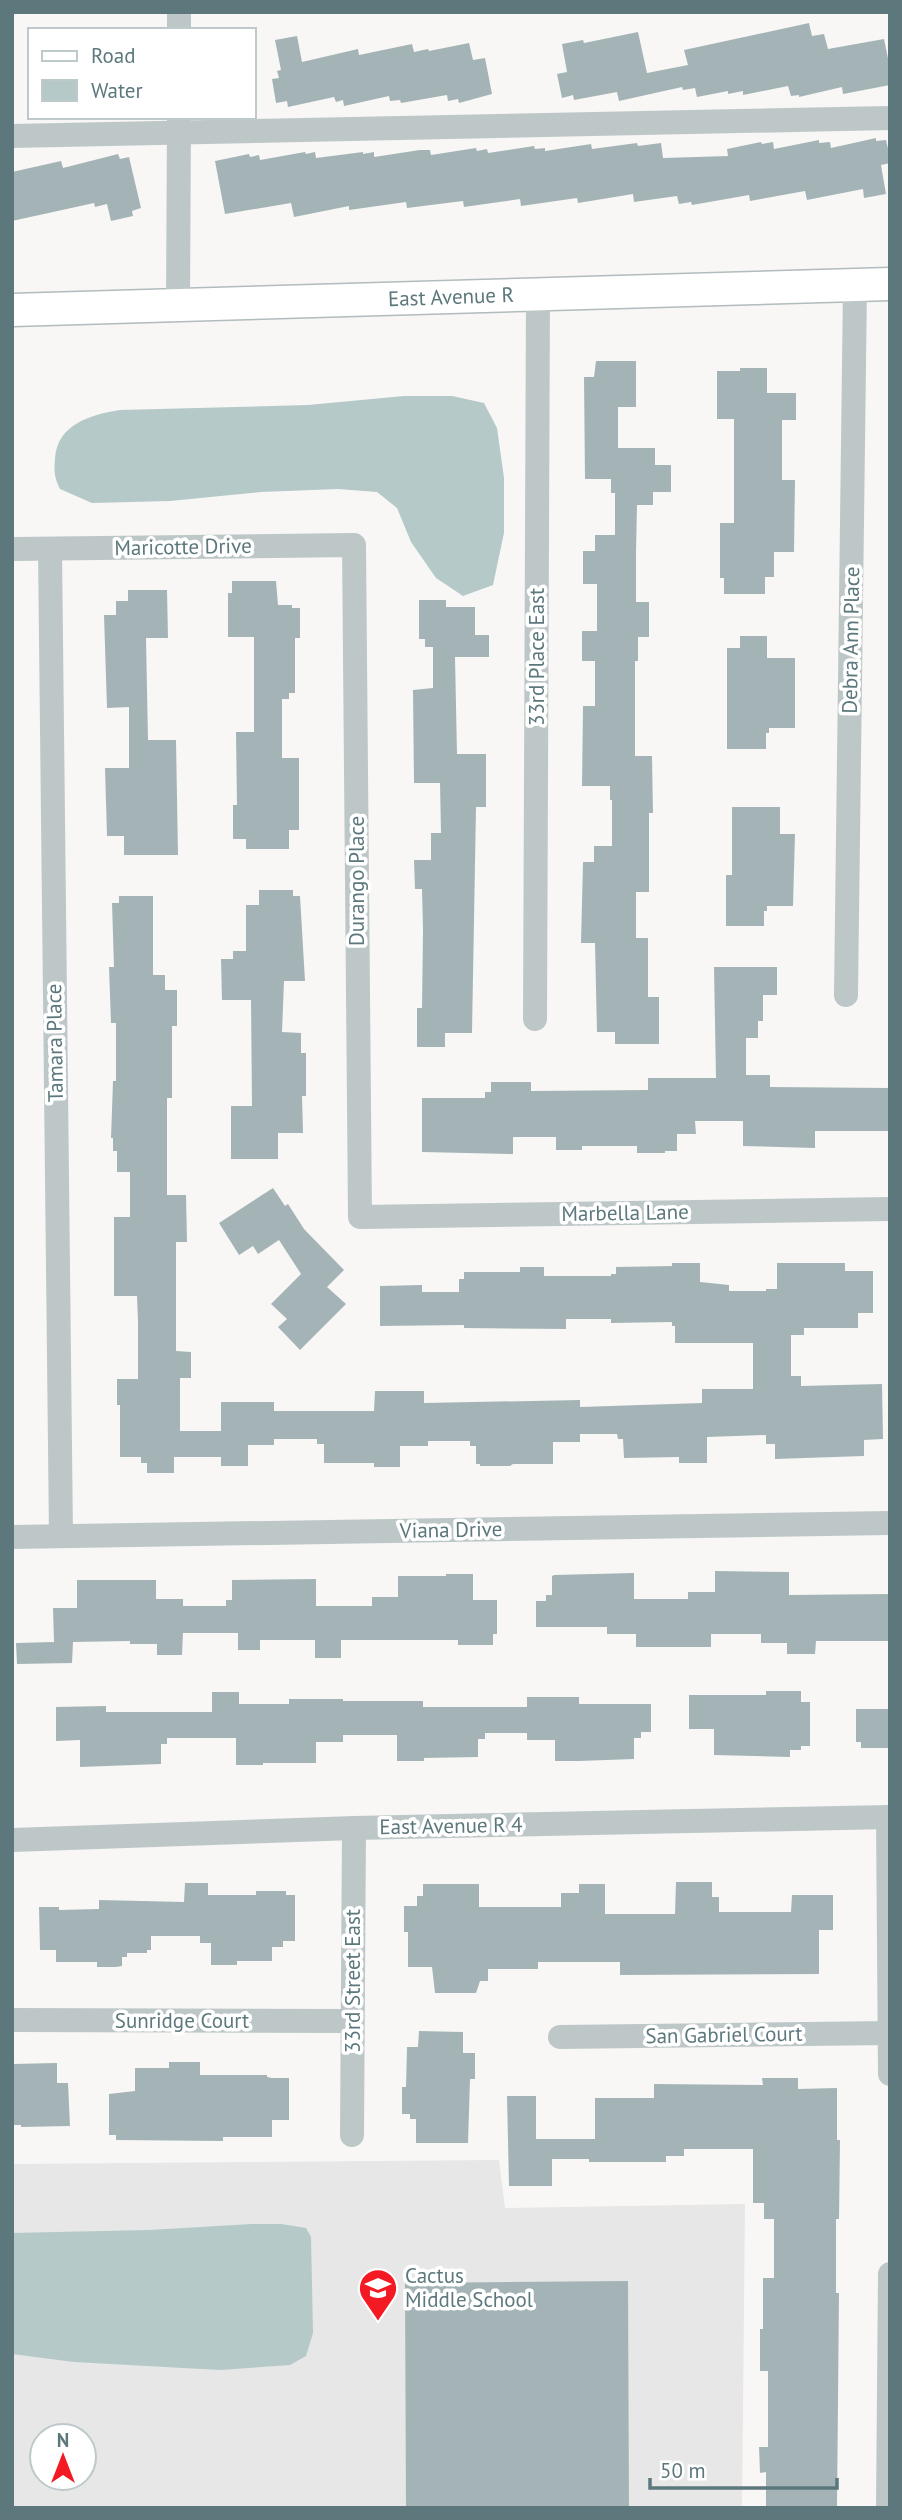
<svg xmlns="http://www.w3.org/2000/svg" width="902" height="2520" font-family="'PT Sans',sans-serif">
	<style>
		.built { fill: #e6e7e6; fill-rule: evenodd }
		.water { fill: #b4c9c8 }
		.building { fill: #a4b4b6 }
		.lines { fill: none; stroke-linecap: round; stroke-linejoin: round }
		.major-casing { stroke: #b2bbbd; stroke-width: 35 }
		.minor { stroke: #bec7c8; stroke-width: 24 }
		.major { stroke: #fff; stroke-width: 32 }
		.labels { text-anchor: middle; stroke-width: 7; stroke-linejoin: round; paint-order: stroke }
		.street-label { font-size: 21px; fill: #5c787d; stroke: #fff }
		.poi-label { font-size: 21px; fill: #5c787d; stroke: #fff; text-anchor: start }
	</style>
	<rect width="100%" height="100%" fill="#f8f7f5"/>
	<!-- built -->
	<path class="built" d="M499,2160l6,48 240,-4 -3,304h-730v-344zM42,2436h42v42h-42z"/>
	<!-- water -->
	<g class="water">
		<path d="M404,396h48l32,7 13,25 7,50v55l-11,52 -30,11 -27,-18 -25,-36 -14,-34 -20,-16 -39,-3 -77,3 -91,9 -78,2 -32,-14c-6,-12 -6,-18 -5,-31 3,-34 35,-43 65,-48l188,-5z"/>
		<polygon points="252,2224 281,2224 306,2228 311,2237 313,2333 306,2356 290,2365 220,2370 74,2362 12,2354 12,2233 149,2230"/>
	</g>
	<!-- building -->
	<g class="building">
		<polygon points="809,23 812,36 824,34 828,49 884,39 890,68 890,85 843,94 842,87 799,97 799,95 791,96 788,86 743,95 743,91 728,94 728,91 697,97 695,88 683,90 682,87 619,101 617,92 574,100 573,95 562,98 557,74 567,72 562,44 583,40 584,43 638,32 647,73 688,65 684,50"/>
		<polygon points="297,36 302,62 358,49 359,55 412,44 414,52 428,49 429,51 469,43 473,60 485,58 492,94 459,103 458,99 448,101 447,95 401,103 400,100 390,101 389,96 344,106 343,100 336,102 334,97 288,107 287,101 276,103 272,79 279,78 277,71 281,70 275,40"/>
		<polygon points="876,138 876,141 886,140 890,157 890,163 881,165 886,194 864,198 863,189 807,200 805,191 750,201 749,195 692,205 691,202 679,204 677,196 634,202 633,194 578,203 577,198 521,206 520,199 464,207 463,201 407,208 406,202 349,210 349,206 294,217 291,203 225,214 215,161 249,154 250,157 259,155 260,160 305,152 306,154 315,152 316,158 363,152 363,154 374,152 374,157 420,150 430,150 431,155 476,148 477,151 487,149 488,153 534,146 535,149 545,148 545,151 591,144 592,149 637,143 638,146 661,143 663,158 728,156 727,149 761,142 762,144 773,142 774,149 819,140 819,143 830,142 831,148"/>
		<polygon points="118,154 120,159 129,157 141,208 132,211 133,216 111,221 107,204 95,207 94,203 12,221 12,172 61,161 63,168"/>
		<polygon points="596,361 636,361 636,407 618,407 618,448 655,448 655,465 671,465 671,492 653,492 653,505 637,505 636,552 636,602 649,602 649,637 638,637 638,661 635,661 635,756 652,756 653,813 649,813 649,892 636,892 636,938 648,938 648,997 659,997 659,1044 615,1044 615,1032 597,1032 595,943 581,943 583,862 594,862 594,846 612,846 612,800 610,800 610,786 582,786 583,706 595,706 595,661 582,661 582,631 597,631 597,584 583,584 583,551 595,551 595,535 615,535 615,493 611,493 611,479 585,479 584,377 594,377"/>
		<polygon points="740,368 767,368 767,393 796,393 796,420 782,420 782,480 795,480 794,552 774,552 774,577 765,577 765,594 724,594 724,578 720,578 720,523 734,523 734,419 717,419 717,371 740,371"/>
		<polygon points="232,581 276,581 278,605 292,605 292,608 300,608 300,638 295,638 295,693 289,693 289,699 282,699 282,758 299,758 299,830 289,830 289,849 246,849 246,839 233,839 233,805 237,805 236,732 254,732 254,637 228,637 228,593 232,593"/>
		<polygon points="128,590 167,590 168,638 146,638 148,740 176,740 178,855 124,855 124,836 107,836 105,768 129,768 129,707 107,708 104,615 116,615 116,601 128,601"/>
		<polygon points="419,600 446,600 446,607 475,607 475,635 489,635 489,657 455,657 457,754 486,754 486,807 476,807 472,1033 445,1033 445,1047 417,1047 417,1008 422,1008 423,930 422,889 415,889 414,860 431,860 431,833 441,833 440,783 414,783 413,690 433,688 433,647 425,647 425,639 419,639"/>
		<polygon points="740,636 767,636 767,658 795,658 795,728 769,728 769,733 766,733 766,749 727,749 727,648 740,648"/>
		<polygon points="732,807 780,807 780,834 795,834 793,906 767,906 767,911 764,911 764,926 726,926 726,875 732,875"/>
		<polygon points="259,890 293,890 293,896 300,896 305,981 284,981 282,1032 301,1033 301,1053 306,1053 306,1096 302,1096 303,1133 278,1133 278,1159 231,1159 231,1106 252,1106 251,1000 222,1000 221,959 233,959 233,951 246,951 246,905 259,905"/>
		<polygon points="119,896 153,896 153,975 165,975 165,990 177,990 177,1026 172,1026 172,1098 167,1098 167,1195 186,1195 187,1242 176,1242 176,1351 191,1352 191,1378 180,1378 180,1431 221,1431 221,1402 274,1402 274,1411 374,1411 375,1391 424,1391 424,1403 580,1400 580,1407 702,1403 702,1389 753,1389 753,1343 675,1343 675,1326 672,1326 672,1322 611,1323 611,1319 566,1319 566,1329 464,1328 464,1325 380,1326 380,1286 422,1285 422,1292 459,1292 459,1279 464,1279 464,1272 520,1272 520,1267 544,1267 544,1276 611,1276 611,1274 616,1274 616,1267 672,1266 672,1263 700,1263 700,1282 729,1285 729,1291 766,1291 766,1289 777,1289 777,1263 845,1263 845,1271 873,1271 873,1313 858,1313 858,1328 804,1328 804,1335 791,1335 791,1376 801,1376 801,1386 882,1384 883,1439 864,1440 864,1456 775,1459 775,1444 766,1444 766,1435 707,1437 707,1463 679,1463 679,1457 624,1458 623,1439 618,1439 617,1434 580,1434 580,1442 553,1442 553,1464 513,1464 510,1466 480,1466 480,1464 476,1464 476,1446 470,1446 470,1441 428,1441 428,1446 400,1446 400,1467 374,1467 374,1463 324,1463 324,1444 317,1444 317,1439 274,1439 274,1445 248,1445 248,1466 221,1466 221,1457 174,1457 174,1473 147,1473 147,1463 141,1463 141,1457 120,1457 120,1405 117,1405 117,1379 138,1379 138,1321 137,1296 114,1296 114,1217 130,1217 130,1172 117,1172 117,1151 113,1151 113,1138 111,1138 113,1081 116,1081 116,1023 111,1023 109,967 114,967 112,903 119,903"/>
		<polygon points="714,967 777,967 777,995 763,995 763,1021 758,1021 758,1038 746,1038 746,1075 770,1075 770,1087 890,1088 890,1131 815,1131 815,1148 743,1146 743,1121 695,1121 696,1134 677,1134 677,1151 665,1151 665,1153 637,1153 637,1146 582,1146 582,1150 556,1150 556,1137 513,1137 513,1154 422,1152 422,1098 485,1098 485,1092 491,1092 491,1082 531,1082 531,1091 648,1090 648,1078 716,1078"/>
		<polygon points="273,1188 285,1206 288,1204 304,1229 344,1270 327,1287 346,1304 300,1350 278,1327 287,1319 271,1304 301,1274 279,1240 258,1254 253,1246 239,1255 219,1223"/>
		<polygon points="715,1571 789,1572 789,1595 890,1594 890,1641 816,1641 815,1654 787,1654 787,1643 761,1643 761,1634 711,1634 711,1647 636,1647 636,1634 607,1634 607,1627 536,1627 536,1601 546,1601 546,1595 552,1595 552,1576 554,1575 634,1573 634,1599 688,1599 688,1592 715,1592"/>
		<polygon points="446,1574 473,1574 473,1600 497,1600 497,1634 493,1634 493,1645 458,1645 458,1640 341,1640 341,1658 315,1658 315,1640 260,1640 260,1650 238,1650 238,1633 183,1633 182,1655 157,1655 157,1644 130,1644 130,1641 73,1642 72,1663 17,1664 16,1643 54,1642 53,1608 77,1608 77,1580 156,1580 156,1599 183,1599 183,1606 226,1606 226,1600 232,1600 232,1580 316,1579 316,1606 372,1606 372,1597 398,1597 398,1576 446,1576"/>
		<polygon points="766,1691 801,1691 801,1702 810,1702 810,1746 801,1746 801,1750 790,1750 790,1757 714,1755 714,1729 689,1729 689,1695 766,1695"/>
		<polygon points="212,1692 239,1692 239,1704 289,1704 289,1699 343,1699 343,1701 423,1701 423,1707 527,1707 527,1697 579,1697 579,1704 651,1704 651,1732 641,1732 641,1738 634,1738 634,1759 579,1761 555,1761 555,1740 527,1740 527,1733 485,1733 485,1739 478,1739 478,1757 424,1758 424,1761 397,1761 397,1735 343,1735 343,1742 316,1742 316,1763 263,1763 263,1765 236,1765 236,1738 167,1738 167,1744 161,1744 161,1764 80,1767 80,1740 56,1741 56,1707 106,1706 106,1712 212,1712"/>
		<polygon points="856,1709 890,1709 890,1748 861,1748 861,1742 856,1742"/>
		<polygon points="676,1882 712,1882 712,1897 719,1897 719,1912 791,1912 792,1895 833,1895 833,1930 819,1930 819,1974 620,1975 620,1962 538,1962 538,1969 488,1969 488,1981 480,1981 476,1993 435,1993 432,1967 408,1967 408,1932 404,1932 404,1906 417,1906 417,1896 423,1896 423,1884 479,1884 479,1907 561,1907 561,1893 579,1893 579,1884 605,1884 605,1914 675,1914"/>
		<polygon points="185,1883 208,1883 208,1895 256,1895 256,1891 286,1891 286,1895 295,1895 295,1941 283,1941 283,1947 272,1947 272,1961 237,1961 237,1965 211,1965 211,1943 200,1943 200,1936 151,1936 151,1950 147,1950 147,1953 127,1953 127,1957 122,1957 122,1966 116,1967 97,1967 97,1962 56,1962 56,1950 40,1950 39,1907 59,1907 59,1910 99,1909 99,1900 184,1902"/>
		<polygon points="419,2031 463,2032 463,2053 475,2053 475,2079 470,2079 468,2143 416,2143 416,2119 410,2119 410,2114 402,2114 402,2087 406,2087 407,2047 418,2047"/>
		<polygon points="169,2062 200,2062 200,2075 267,2075 267,2077 272,2078 289,2078 289,2120 272,2120 272,2137 223,2137 223,2141 116,2140 116,2135 109,2135 109,2094 135,2091 135,2068 169,2068"/>
		<polygon points="57,2063 57,2083 68,2083 70,2126 21,2127 21,2125 12,2125 12,2064"/>
		<polygon points="762,2078 798,2078 798,2089 837,2088 837,2140 840,2140 839,2219 836,2219 836,2293 839,2293 837,2507 766,2508 766,2472 760,2473 759,2447 768,2447 768,2371 760,2371 760,2329 763,2329 763,2278 774,2278 774,2219 764,2219 764,2203 753,2203 753,2149 684,2149 684,2156 666,2156 666,2162 589,2162 589,2159 552,2159 552,2186 509,2186 507,2096 536,2096 536,2139 595,2139 595,2098 654,2098 654,2084 763,2085"/>
		<polygon points="628,2281 629,2508 406,2508 405,2283"/>
	</g>
	<g class="lines">
		<!-- major casing -->
		<g class="major-casing">
			<polyline id="major" points="12,310 890,284"/>
		</g>
		<!-- minor -->
		<g class="minor">
			<polyline points="179,12 179,30"/>
			<polyline points="12,136 890,118"/>
			<polyline points="178,306 179,118"/>
			<polyline points="12,549 354,545 360,1217 890,1209"/>
			<polyline points="50,549 61,1536"/>
			<polyline points="846,995 855,285"/>
			<polyline points="535,1019 538,294"/>
			<polyline points="12,1537 890,1523"/>
			<polyline points="888,1817 890,2074"/>
			<polyline points="12,1840 354,1828 890,1817"/>
			<polyline points="12,2020 352,2021"/>
			<polyline points="560,2037 889,2033"/>
			<polyline points="352,2135 354,1828"/>
			<polyline points="888,2508 890,2274"/>
		</g>
		<!-- major -->
		<use href="#major" class="major"/>
	</g>
	<!-- icons -->
	<defs>
		<g id="school-pin" transform="scale(2.0125)"><path d="M0 17L-7.5 6A9.5 9.5 0 1 1 7.5 6Z" fill="#f31a23" stroke="#fff"/><path d="M0-5L7-2L0 1L-7-2ZM-4 1L0 2.5L4 1V4Q0 6-4 4Z" fill="#fff"/></g>
	</defs>
	<g fill-rule="evenodd">
		<use href="#school-pin" x="378" y="2288"/>
	</g>
	<g class="labels">
		<!-- street labels -->
		<g class="street-label">
			<text transform="translate(451 297) rotate(-2)" y="7">East Avenue R</text>
			<text transform="translate(183 547) rotate(-1)" y="7">Maricotte Drive</text>
			<text transform="translate(851 640) rotate(-89)" y="7">Debra Ann Place</text>
			<text transform="translate(537 657) rotate(-90)" y="7">33rd Place East</text>
			<text transform="translate(357 881) rotate(-90)" y="7">Durango Place</text>
			<text transform="translate(55 1043) rotate(-91)" y="7">Tamara Place</text>
			<text transform="translate(625 1213) rotate(-1)" y="7">Marbella Lane</text>
			<text transform="translate(451 1530) rotate(-1)" y="7">Viana Drive</text>
			<text transform="translate(451 1826) rotate(-1)" y="7">East Avenue R 4</text>
			<text transform="translate(353 1981) rotate(-90)" y="7">33rd Street East</text>
			<text x="182" y="2028">Sunridge Court</text>
			<text transform="translate(724 2035) rotate(-1)" y="7">San Gabriel Court</text>
		</g>
		<!-- poi labels -->
		<g class="poi-label">
			<text x="405" y="2283">Cactus<tspan x="405" dy="24">Middle School</tspan></text>
		</g>
	</g>
	<!-- border -->
	<rect width="902" height="2520" fill="none" stroke="#5c787d" stroke-width="28"/>
	<!-- legend -->
	<rect x="28" y="28" width="228" height="91" fill="#ffffff" stroke="#bec9cb" stroke-width="2"/>
	<rect x="42" y="51" width="35" height="10" fill="#ffffff" stroke="#bec9cb" stroke-width="2"/>
	<text x="91" y="63" font-size="21" fill="#5c787d">Road</text>
	<rect x="42" y="80" width="35" height="21" fill="#b4c9c8" stroke="#bec9cb" stroke-width="2"/>
	<text x="91" y="98" font-size="21" fill="#5c787d">Water</text>
	<!-- north arrow -->
	<g transform="translate(63 2457)"><circle r="33" fill="#ffffff" stroke="#bec9cb" stroke-width="2"/>
	<path d="M0-5L12 26L0 18L-12 26Z" fill="#f31a23"/>
	<text y="-10" font-size="19" font-weight="bold" text-anchor="middle" fill="#5c787d">N</text>
	</g>
	<!-- scale -->
	<path d="M650 2478v10h187v-10" fill="none" stroke="#5c787d" stroke-width="3.5"/>
	<text x="660" y="2478" font-size="21" fill="#5c787d" stroke="#ffffff" stroke-width="5" paint-order="stroke">50 m</text>
</svg>
